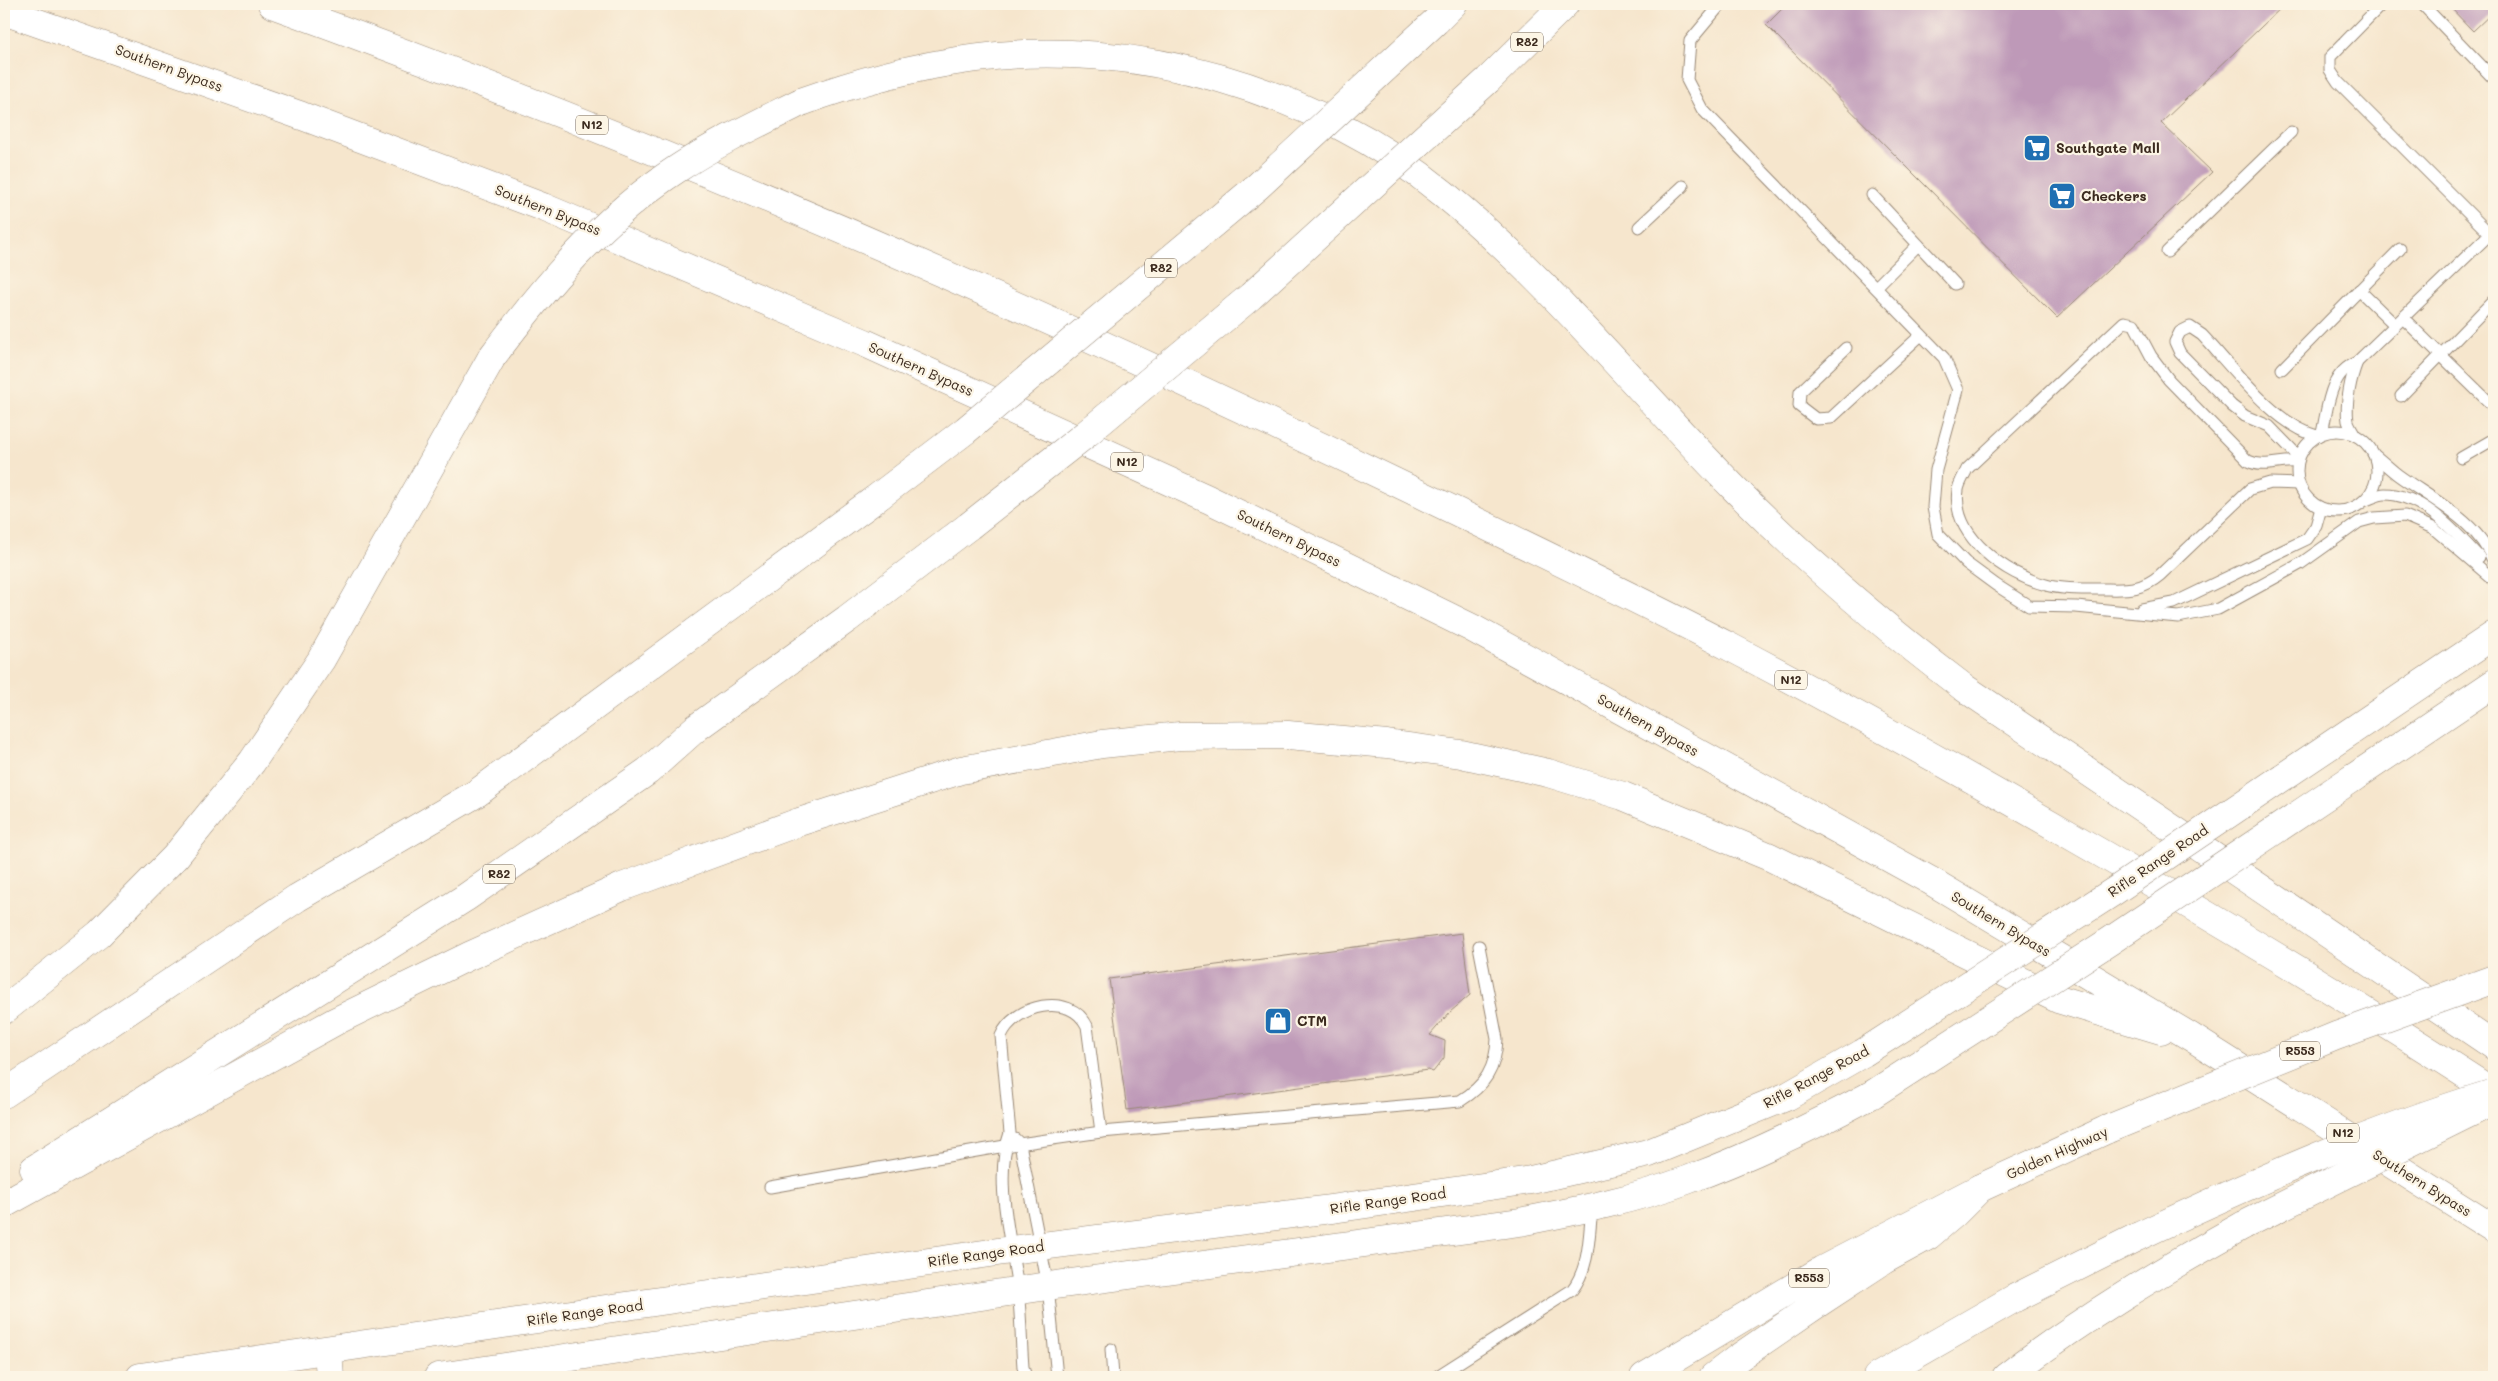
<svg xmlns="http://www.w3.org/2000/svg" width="2498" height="1381" font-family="Mali,sans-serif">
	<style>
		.building { fill: #be99b8 }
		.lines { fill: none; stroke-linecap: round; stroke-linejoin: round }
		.lane-casing { stroke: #988876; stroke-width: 13 }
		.secondary-casing { stroke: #988876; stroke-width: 29 }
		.primary-casing { stroke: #988876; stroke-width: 29 }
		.highway-casing { stroke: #988876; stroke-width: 29 }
		.lane { stroke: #fff; stroke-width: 11 }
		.secondary { stroke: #fff; stroke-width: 28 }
		.primary { stroke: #fff; stroke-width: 28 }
		.highway { stroke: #fff; stroke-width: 28 }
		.secondary-bridge-casing { stroke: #988876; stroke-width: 29; stroke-linecap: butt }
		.primary-bridge-casing { stroke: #988876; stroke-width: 29; stroke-linecap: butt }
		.highway-bridge-casing { stroke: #988876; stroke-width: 29; stroke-linecap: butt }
		.secondary-bridge { stroke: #fff; stroke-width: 28 }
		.primary-bridge { stroke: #fff; stroke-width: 28 }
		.highway-bridge { stroke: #fff; stroke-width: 28 }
		.labels { text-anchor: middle; stroke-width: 4.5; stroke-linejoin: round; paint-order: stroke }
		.shield { fill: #fcf5e5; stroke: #75675a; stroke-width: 1 }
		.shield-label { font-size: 12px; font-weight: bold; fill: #3b2a1e }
		.street-label { font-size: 14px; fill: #3b2a1e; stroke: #fcf5e5 }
		.poi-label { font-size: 14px; font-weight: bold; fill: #3b2a1e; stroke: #fcf5e5; text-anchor: start }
	</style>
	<rect width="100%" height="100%" fill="#fcf5e5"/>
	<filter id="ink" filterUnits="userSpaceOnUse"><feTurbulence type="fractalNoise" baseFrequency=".02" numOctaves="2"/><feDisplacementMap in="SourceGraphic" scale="10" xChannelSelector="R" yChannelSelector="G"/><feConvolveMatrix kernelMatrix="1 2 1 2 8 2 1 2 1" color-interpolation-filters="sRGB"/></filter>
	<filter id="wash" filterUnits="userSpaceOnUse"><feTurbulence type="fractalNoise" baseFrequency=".0096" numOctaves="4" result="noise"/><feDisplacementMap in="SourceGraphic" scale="20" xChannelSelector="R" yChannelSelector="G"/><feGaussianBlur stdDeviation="1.12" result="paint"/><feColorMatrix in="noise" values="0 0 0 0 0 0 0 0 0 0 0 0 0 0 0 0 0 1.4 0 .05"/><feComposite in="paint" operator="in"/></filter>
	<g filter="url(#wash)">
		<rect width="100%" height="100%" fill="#f6e6cd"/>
		<g id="blocks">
			<!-- building -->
			<g class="building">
				<polygon points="1787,4 2285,4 2161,123 2212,172 2057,318 1766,25"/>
				<polygon points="2447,4 2494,4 2494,11 2473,31"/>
				<polygon points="1462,933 1470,995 1450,1012 1430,1035 1445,1041 1444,1058 1433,1072 1428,1070 1127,1110 1109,979"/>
			</g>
		</g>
	</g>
	<g filter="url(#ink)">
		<use href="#blocks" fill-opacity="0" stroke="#988876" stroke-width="1"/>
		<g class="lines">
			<!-- lane casing -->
			<g class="lane-casing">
				<g id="lane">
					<polyline points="1721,4 1690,41 1687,80 1702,109 1944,358 1958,390 1936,470 1933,507 1938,534 1966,563 1996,585 2029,606 2076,607 2178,617 2218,609 2300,564 2359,522 2374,518 2405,516 2433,528 2494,580"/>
					<polyline points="2382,4 2330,57 2330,70 2338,82 2490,234"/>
					<polyline points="2422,4 2494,79"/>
					<polyline points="1872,195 1955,284"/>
					<polyline points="1639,227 1683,186"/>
					<polyline points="2167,252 2291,132"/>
					<polyline points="1876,287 1918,245"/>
					<polyline points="2359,290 2395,325"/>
					<polyline points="2403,318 2494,407"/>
					<polyline points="1846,348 1800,392 1799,406 1816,419 1831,418 1921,335"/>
					<polyline points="2282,369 2400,249"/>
					<polyline points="2401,396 2494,300"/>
					<circle cx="2337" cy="471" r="40"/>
					<path d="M2322,433c6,-26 7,-60 35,-71l137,-132"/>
					<path d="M2355,435c-2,-4 -6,-10 -7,-14 -3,-17 3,-44 9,-59"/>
					<path d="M2374,455c8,6 16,14 24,20 33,24 82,47 96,88"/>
					<path d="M2299,457l-30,-31 -24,-10 -13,-10 -52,-53 -5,-11 5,-10 10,-5 12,8c30,32 73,90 115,101"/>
					<polyline points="2461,458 2494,439"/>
					<path d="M2297,462c-17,-2 -32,7 -49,-1l-79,-81 -18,-24 -17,-32 -10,-2 -157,147c-3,7 -8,14 -9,21 -7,47 49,85 88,95 17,5 37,4 53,4 25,0 41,3 61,-14l90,-86 20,-6 28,1"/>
					<path d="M2366,500c6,-2 13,-6 19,-6 37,0 70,38 94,63"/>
					<polyline points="2142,609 2174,603 2307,539 2316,526 2321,508"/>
					<polyline points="1015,1139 1020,1144 1048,1286 1057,1377"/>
					<path d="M770,1187l235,-41 96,-14 359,-31c25,-15 36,-33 37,-62l-18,-93"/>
					<polyline points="1111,1349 1113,1377"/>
					<path d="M1026,1377l-3,-10c-2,-26 -2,-52 -5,-77 -6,-48 -25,-110 -8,-157l-9,-97c13,-31 69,-45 86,-10l14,106"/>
					<path d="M1436,1377l136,-87c18,-23 17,-55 20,-83"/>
				</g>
			</g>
			<!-- secondary casing -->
			<g class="secondary-casing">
				<g id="secondary">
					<polyline points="2283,777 2494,635"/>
					<polyline points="2353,778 2494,683"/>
					<polyline points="328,1351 330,1377"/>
					<polyline points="140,1377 1011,1250 1331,1209 1531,1180 1649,1153 1788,1096 1863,1053"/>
					<path d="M438,1377l610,-91 472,-64c56,-11 113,-22 167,-42 65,-24 125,-53 186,-86"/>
				</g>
			</g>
			<!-- primary casing -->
			<g class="primary-casing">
				<g id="primary">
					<polyline points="1713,1377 1738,1358 1820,1302 1884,1260 1928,1236 1954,1214 1980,1188 2108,1129"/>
					<polyline points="1877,1377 2015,1298 2139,1236"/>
				</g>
			</g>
			<!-- highway casing -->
			<g class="highway-casing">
				<g id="highway">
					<path d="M272,4c383,139 757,301 1123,478 112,54 225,108 335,165 115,60 227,123 338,187 144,83 287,168 426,259"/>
					<polyline points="4,11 302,116 543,207 865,343 1208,499 1342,564 1472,628 1931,881 2191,1037 2494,1229"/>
					<polyline points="1436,21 1453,4"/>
					<polyline points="1488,80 1565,4"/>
					<path d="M801,102c55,-20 111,-35 169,-43 163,-24 348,31 474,135 107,88 194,197 291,295 71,72 148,137 228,198l531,359"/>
					<polyline points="4,1010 99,934 175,857 252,762 321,660 492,357"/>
					<polyline points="4,1094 297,898 477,793 874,500"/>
					<polyline points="34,1169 465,898 648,771 696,728 847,619 969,526"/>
					<polyline points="4,1204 336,1021 469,956 622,887 799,822 961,770 1102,744 1180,736 1288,735 1387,744 1461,754 1548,773 1623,796 1770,857 2058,999 2161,1030"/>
					<polyline points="1644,1377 1822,1270 1980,1188"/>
					<path d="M2006,1377c75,-58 155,-106 238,-152"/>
				</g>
			</g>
			<!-- lane -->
			<use href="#lane" class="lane"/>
			<!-- secondary -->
			<use href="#secondary" class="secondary"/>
			<!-- primary -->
			<use href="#primary" class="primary"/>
			<!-- highway -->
			<use href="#highway" class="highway"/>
			<!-- secondary-bridge casing -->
			<g class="secondary-bridge-casing">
				<g id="secondary-bridge">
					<polyline points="1863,1053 2113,892 2283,777"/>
					<polyline points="1873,1094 2110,941 2353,778"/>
				</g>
			</g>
			<!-- primary-bridge casing -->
			<g class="primary-bridge-casing">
				<g id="primary-bridge">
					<polyline points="2108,1129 2336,1036 2494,979"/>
					<path d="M2139,1236c115,-54 230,-105 351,-142"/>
				</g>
			</g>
			<!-- highway-bridge casing -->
			<g class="highway-bridge-casing">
				<g id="highway-bridge">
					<path d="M492,357c53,-71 110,-139 185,-188 39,-26 82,-46 124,-67"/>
					<polyline points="874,500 966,430 1258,186 1436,21"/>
					<polyline points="969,526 1086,434 1251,296 1488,80"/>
					<polyline points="2244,1225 2494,1101"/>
				</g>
			</g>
			<!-- secondary-bridge -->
			<use href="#secondary-bridge" class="secondary-bridge"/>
			<!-- primary-bridge -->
			<use href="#primary-bridge" class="primary-bridge"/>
			<!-- highway-bridge -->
			<use href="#highway-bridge" class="highway-bridge"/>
		</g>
	</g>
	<!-- icons -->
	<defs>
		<g id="supermarket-square" transform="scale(1.4375)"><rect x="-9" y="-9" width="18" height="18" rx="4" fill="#1f6fb2" stroke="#fcf5e5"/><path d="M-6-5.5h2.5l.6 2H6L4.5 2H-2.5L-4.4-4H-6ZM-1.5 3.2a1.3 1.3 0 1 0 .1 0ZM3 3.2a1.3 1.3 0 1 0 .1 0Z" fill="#fff"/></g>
		<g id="shop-square" transform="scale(1.4375)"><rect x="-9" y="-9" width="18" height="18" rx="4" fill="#1f6fb2" stroke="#fcf5e5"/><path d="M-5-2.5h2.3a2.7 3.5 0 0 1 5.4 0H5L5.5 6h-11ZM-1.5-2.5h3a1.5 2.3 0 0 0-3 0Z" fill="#fff"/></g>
	</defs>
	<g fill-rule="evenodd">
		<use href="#supermarket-square" x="2037" y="148"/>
		<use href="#supermarket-square" x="2062" y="196"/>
		<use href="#shop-square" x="1278" y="1021"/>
	</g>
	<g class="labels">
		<!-- shield labels -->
		<g class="shield">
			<rect x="1511" y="32.5" width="32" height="19" rx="4"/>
			<rect x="576" y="115.5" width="32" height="19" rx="4"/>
			<rect x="1145" y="258.5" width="32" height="19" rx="4"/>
			<rect x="1111" y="452.5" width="32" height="19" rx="4"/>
			<rect x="1775" y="670.5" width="32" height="19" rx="4"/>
			<rect x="483" y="864.5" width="32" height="19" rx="4"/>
			<rect x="2280" y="1041.5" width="40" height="19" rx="4"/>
			<rect x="2327" y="1123.5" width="32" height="19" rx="4"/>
			<rect x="1789" y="1268.5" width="40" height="19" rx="4"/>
		</g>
		<g class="shield-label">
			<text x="1527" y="46">R82</text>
			<text x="592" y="129">N12</text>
			<text x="1161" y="272">R82</text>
			<text x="1127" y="466">N12</text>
			<text x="1791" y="684">N12</text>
			<text x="499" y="878">R82</text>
			<text x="2300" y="1055">R553</text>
			<text x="2343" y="1137">N12</text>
			<text x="1809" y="1282">R553</text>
		</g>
		<!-- street labels -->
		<g class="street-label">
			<text transform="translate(169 68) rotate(20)" y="5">Southern Bypass</text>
			<text transform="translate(548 210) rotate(22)" y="5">Southern Bypass</text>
			<text transform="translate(921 369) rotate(24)" y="5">Southern Bypass</text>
			<text transform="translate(1289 538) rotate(26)" y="5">Southern Bypass</text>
			<text transform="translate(1648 725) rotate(29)" y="5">Southern Bypass</text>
			<text transform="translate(2158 861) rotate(-34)" y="5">Rifle Range Road</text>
			<text transform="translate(2001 924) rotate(31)" y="5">Southern Bypass</text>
			<text transform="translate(1816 1077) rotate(-28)" y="5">Rifle Range Road</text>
			<text transform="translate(2057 1153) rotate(-24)" y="5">Golden Highway</text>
			<text transform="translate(2422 1183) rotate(32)" y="5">Southern Bypass</text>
			<text transform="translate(1388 1201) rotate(-8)" y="5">Rifle Range Road</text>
			<text transform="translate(986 1254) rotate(-8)" y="5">Rifle Range Road</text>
			<text transform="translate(585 1313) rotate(-8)" y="5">Rifle Range Road</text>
		</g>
		<!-- poi labels -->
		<g class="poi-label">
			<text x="2056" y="153">Southgate Mall</text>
			<text x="2081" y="201">Checkers</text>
			<text x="1297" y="1026">CTM</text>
		</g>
	</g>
	<!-- margin -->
	<rect width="2498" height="1381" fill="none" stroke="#fcf5e5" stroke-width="20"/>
</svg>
